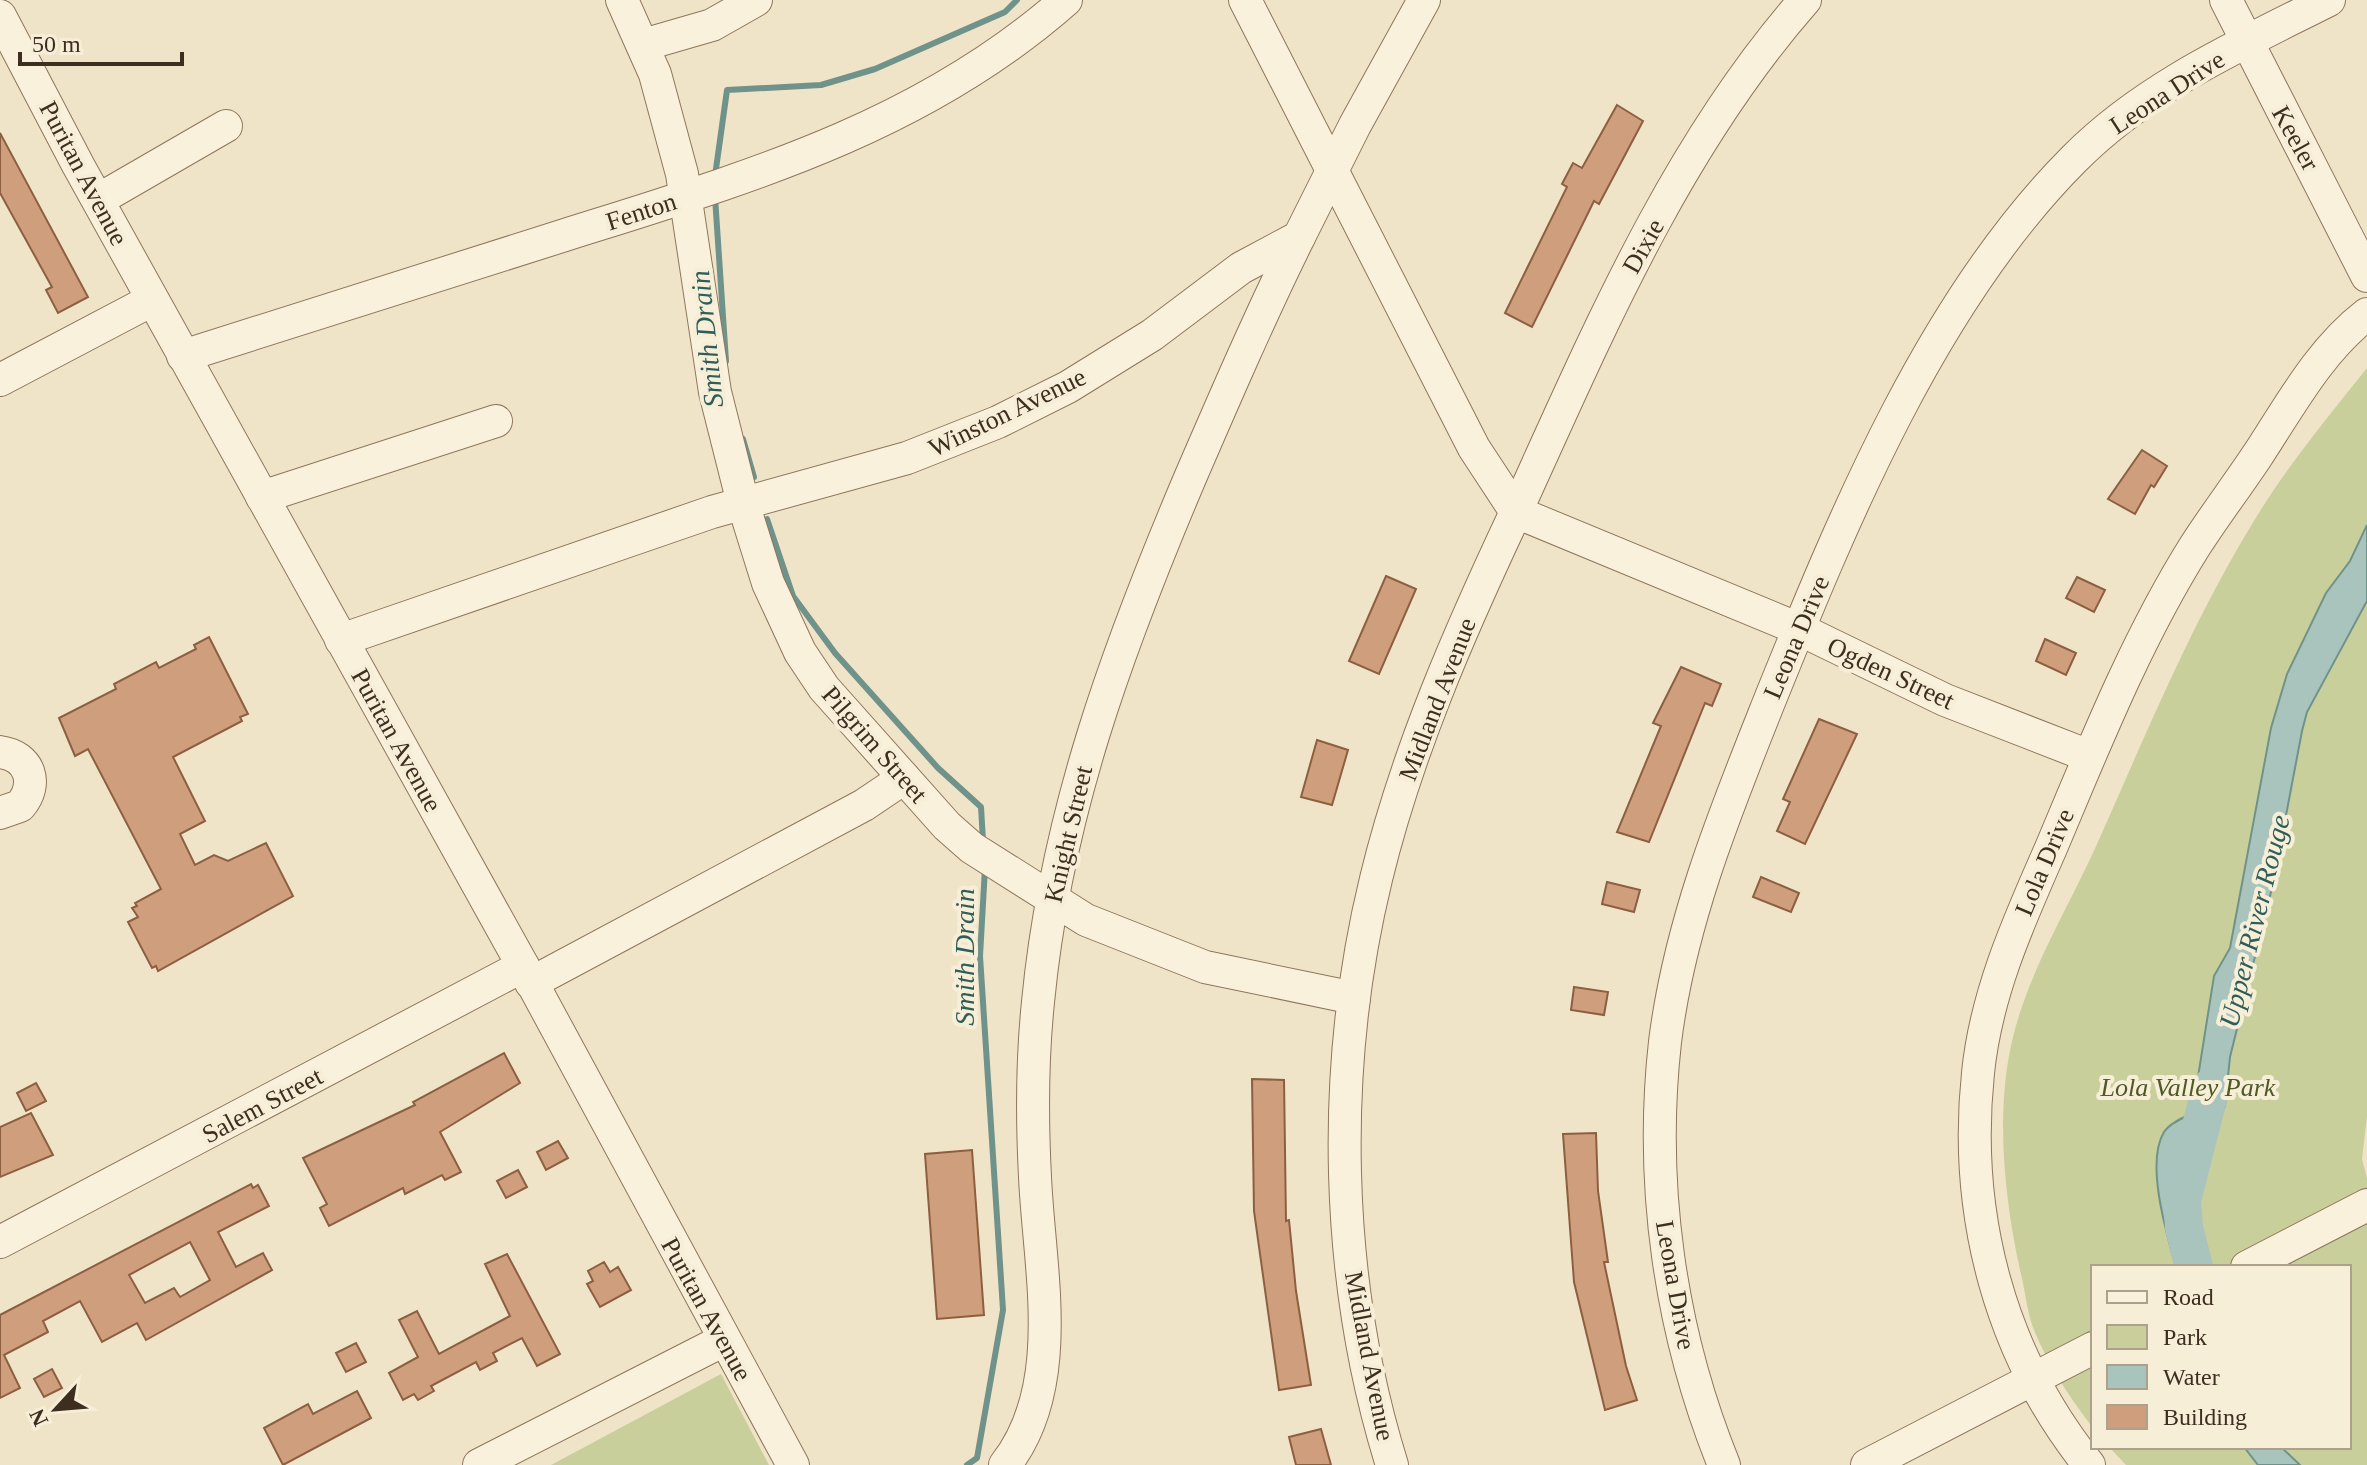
<svg xmlns="http://www.w3.org/2000/svg" width="2367" height="1465" font-family="'Times New Roman',serif">
	<style>
		.green { fill: #c9cf9b }
		.water { fill: #a9c4bc; stroke: #6f938a; stroke-width: 2 }
		.lines { fill: none; stroke-linecap: round; stroke-linejoin: round }
		.stream { stroke: #6f938a; stroke-width: 6 }
		.river { stroke: #a9c4bc; stroke-width: 38 }
		.building { fill: #cf9f7d; stroke: #8d5f41; stroke-width: 2; fill-rule: evenodd }
		.minor-casing { stroke: #8d765c; stroke-width: 34 }
		.minor { stroke: #faf1dc; stroke-width: 32 }
		.labels { text-anchor: middle; stroke-width: 8; stroke-linejoin: round; paint-order: stroke }
		.street-label { font-size: 26px; fill: #3d2e20; stroke: #f7eed8 }
		.park-label { font-size: 26px; font-style: italic; fill: #4d5a26; stroke: #f7eed8 }
		.water-label { font-size: 28px; font-style: italic; fill: #2f5d5a; stroke: #f7eed8 }
	</style>
	<rect width="100%" height="100%" fill="#f0e4c8"/>
	<!-- green -->
	<g class="green">
		<path d="M2367,368v749l-5,42 5,19v287h-241l-17,-18h240v-180h-256v161c-23,-30 -45,-63 -59,-98 -6,-15 -8,-32 -11,-47 -18,-76 -29,-169 -10,-246 17,-69 55,-128 84,-193 51,-114 98,-230 165,-336 31,-49 69,-95 105,-140z"/>
		<polygon points="721,1374 769,1465 551,1465"/>
	</g>
	<!-- water -->
	<g class="water">
		<path d="M2367,525v76l-60,111 -5,19 -29,153 -43,173 -5,49 -6,14 -27,20 -6,16 4,42 21,69h-35c-9,-32 -31,-104 -12,-135 5,-8 16,-13 25,-17l6,-19 19,-120 16,-28 41,-220 16,-54 39,-81 24,-32z"/>
		<polygon points="2244,1447 2281,1447 2300,1465 2258,1465"/>
	</g>
	<g class="lines">
		<!-- stream -->
		<g class="stream">
			<polyline points="715,176 727,90 821,85 875,69 1005,12 1017,0"/>
			<polyline points="715,197 726,361"/>
			<polyline points="743,439 754,477"/>
			<polyline points="767,519 793,596 835,653 938,768 981,807 983,841"/>
			<polyline points="967,1465 977,1458 1003,1310 980,956 985,868"/>
		</g>
		<!-- river -->
		<polyline class="river" points="2194,1267 2184,1228 2182,1200 2211,1087"/>
	</g>
	<!-- building -->
	<g class="building">
		<polygon points="1617,105 1643,121 1599,204 1594,201 1532,327 1505,313 1567,187 1562,184 1573,163 1582,168"/>
		<polygon points="0,133 88,297 58,313 46,290 52,287 0,193"/>
		<polygon points="2142,450 2167,466 2154,487 2151,485 2135,514 2108,499"/>
		<polygon points="1386,576 1416,589 1379,674 1349,661"/>
		<polygon points="2077,577 2105,590 2094,612 2066,598"/>
		<polygon points="209,637 248,714 240,717 242,721 173,757 205,821 180,834 195,865 214,855 228,861 266,843 293,896 158,971 156,966 152,968 128,922 138,917 132,908 137,906 135,903 161,889 88,749 75,756 59,718 116,689 114,684 156,662 159,668 196,649 194,645"/>
		<polygon points="2045,639 2076,653 2066,675 2036,661"/>
		<polygon points="1681,667 1721,684 1712,706 1705,703 1649,842 1617,832 1661,726 1653,723"/>
		<polygon points="1819,719 1857,734 1805,844 1777,831 1790,802 1783,799"/>
		<polygon points="1317,740 1348,750 1332,805 1301,797"/>
		<polygon points="1761,877 1799,893 1791,912 1753,897"/>
		<polygon points="1607,882 1640,890 1634,912 1602,904"/>
		<polygon points="1574,987 1608,992 1604,1015 1571,1010"/>
		<polygon points="504,1053 520,1083 440,1132 461,1172 445,1180 442,1175 405,1194 403,1188 329,1226 320,1208 327,1204 303,1158 415,1105 413,1102"/>
		<polygon points="1252,1079 1284,1080 1286,1221 1289,1220 1296,1291 1311,1385 1279,1390 1254,1211"/>
		<polygon points="36,1083 46,1101 26,1111 17,1093"/>
		<polygon points="31,1113 53,1155 0,1177 0,1127"/>
		<polygon points="1596,1133 1598,1191 1608,1262 1604,1262 1626,1366 1637,1400 1605,1410 1574,1282 1563,1134"/>
		<polygon points="558,1141 568,1158 546,1170 537,1152"/>
		<polygon points="972,1150 984,1315 937,1319 925,1154"/>
		<polygon points="518,1170 527,1187 506,1198 497,1181"/>
		<path d="M251,1184l2,4 5,-3 11,21 -51,26 18,35 27,-14 9,17 -126,70 -9,-17 -35,19 -22,-41 -37,20 5,11 -44,23 16,33 -20,10v-83zM190,1242l20,38 -30,17 -6,-9 -29,15 -16,-28z"/>
		<polygon points="507,1254 560,1354 537,1366 522,1338 493,1353 497,1361 480,1370 476,1362 431,1386 434,1391 418,1400 414,1394 403,1400 389,1373 418,1357 399,1320 417,1311 439,1354 510,1316 485,1264"/>
		<polygon points="604,1262 610,1272 618,1267 631,1290 600,1307 587,1284 593,1281 588,1271"/>
		<polygon points="356,1343 366,1362 346,1372 336,1353"/>
		<polygon points="52,1369 62,1388 44,1397 34,1379"/>
		<polygon points="357,1391 371,1418 283,1465 264,1428 308,1404 313,1414"/>
		<polygon points="1321,1429 1331,1465 1296,1465 1289,1437"/>
	</g>
	<g class="lines">
		<!-- minor casing -->
		<g class="minor-casing">
			<g id="minor">
				<polyline points="622,0 655,74 682,174 715,392 743,503 768,583 800,652 824,688 947,826 972,848 1086,920 1205,967 1354,998"/>
				<path d="M1245,0l229,448 42,64c-56,119 -109,239 -140,367 -46,189 -42,400 16,586"/>
				<path d="M1805,0c-130,148 -208,334 -289,512l283,117 146,71 144,56"/>
				<polyline points="2226,0 2367,276"/>
				<polyline points="0,16 78,165 523,966 793,1465"/>
				<polyline points="643,45 712,25 756,0"/>
				<polyline points="98,200 226,126"/>
				<path d="M183,356c128,-40 255,-81 382,-121 181,-57 356,-107 501,-235"/>
				<polyline points="0,380 152,300"/>
				<polyline points="262,497 496,421"/>
				<polyline points="341,640 712,512 907,458 998,422 1068,387 1152,335 1241,268 1299,237 1355,125 1424,0"/>
				<path d="M0,752c30,4 39,32 20,54l-20,7"/>
				<polyline points="531,983 864,805 904,778"/>
				<polyline points="0,1242 523,966"/>
				<polyline points="2247,1267 2367,1205"/>
				<polyline points="479,1465 724,1340"/>
				<path d="M1005,1465c62,-79 34,-196 30,-288 -3,-58 -3,-117 3,-175 18,-187 79,-352 152,-524 35,-81 70,-162 109,-241"/>
				<path d="M1724,1465c-54,-133 -75,-280 -59,-423 15,-121 61,-232 106,-345 74,-183 162,-397 303,-538 71,-72 166,-114 255,-159"/>
				<polyline points="1867,1465 2093,1348"/>
				<path d="M2089,1465c-89,-111 -126,-250 -111,-392 8,-80 41,-152 73,-225 43,-102 85,-208 144,-302 20,-31 42,-60 62,-90 33,-50 62,-105 110,-142"/>
			</g>
		</g>
		<!-- minor -->
		<use href="#minor" class="minor"/>
	</g>
	<g class="labels">
		<!-- street labels -->
		<g class="street-label">
			<text transform="translate(2167 92) rotate(-33)" y="9">Leona Drive</text>
			<text transform="translate(2296 138) rotate(61)" y="9">Keeler</text>
			<text transform="translate(84 173) rotate(62)" y="9">Puritan Avenue</text>
			<text transform="translate(641 211) rotate(-18)" y="9">Fenton</text>
			<text transform="translate(1643 246) rotate(-61)" y="9">Dixie</text>
			<text transform="translate(1007 412) rotate(-26)" y="9">Winston Avenue</text>
			<text transform="translate(1796 637) rotate(-67)" y="9">Leona Drive</text>
			<text transform="translate(1891 673) rotate(25)" y="9">Ogden Street</text>
			<text transform="translate(1437 699) rotate(-69)" y="9">Midland Avenue</text>
			<text transform="translate(397 740) rotate(61)" y="9">Puritan Avenue</text>
			<text transform="translate(875 744) rotate(49)" y="9">Pilgrim Street</text>
			<text transform="translate(1068 834) rotate(-77)" y="9">Knight Street</text>
			<text transform="translate(2044 862) rotate(-67)" y="9">Lola Drive</text>
			<text transform="translate(262 1105) rotate(-28)" y="9">Salem Street</text>
			<text transform="translate(1676 1285) rotate(80)" y="9">Leona Drive</text>
			<text transform="translate(707 1309) rotate(61)" y="9">Puritan Avenue</text>
			<text transform="translate(1370 1356) rotate(79)" y="9">Midland Avenue</text>
		</g>
		<!-- park labels -->
		<g class="park-label">
			<text x="2188" y="1096">Lola Valley Park</text>
		</g>
		<!-- water labels -->
		<g class="water-label">
			<text transform="translate(706 339) rotate(-96)" y="10">Smith Drain</text>
			<text transform="translate(2254 921) rotate(-76)" y="10">Upper River Rouge</text>
			<text transform="translate(964 957) rotate(-90)" y="10">Smith Drain</text>
		</g>
	</g>
	<!-- legend -->
	<rect x="2091" y="1265" width="260" height="184" fill="#f7eed8" stroke="#ada18e" stroke-width="2"/>
	<rect x="2107" y="1291" width="40" height="12" fill="#faf1dc" stroke="#ada18e" stroke-width="2"/>
	<text x="2163" y="1305" font-size="24" fill="#3d2e20">Road</text>
	<rect x="2107" y="1325" width="40" height="24" fill="#c9cf9b" stroke="#ada18e" stroke-width="2"/>
	<text x="2163" y="1345" font-size="24" fill="#3d2e20">Park</text>
	<rect x="2107" y="1365" width="40" height="24" fill="#a9c4bc" stroke="#ada18e" stroke-width="2"/>
	<text x="2163" y="1385" font-size="24" fill="#3d2e20">Water</text>
	<rect x="2107" y="1405" width="40" height="24" fill="#cf9f7d" stroke="#ada18e" stroke-width="2"/>
	<text x="2163" y="1425" font-size="24" fill="#3d2e20">Building</text>
	<!-- north arrow -->
	<g transform="translate(56 1409) rotate(244)" stroke="#f7eed8" stroke-width="6" paint-order="stroke">
	<path d="M0-6L14 30L0 20L-14 30Z" fill="#3d2e20"/>
	<text y="-12" font-size="22" font-weight="bold" text-anchor="middle" fill="#3d2e20">N</text>
	</g>
	<!-- scale -->
	<path d="M20 52v12h162v-12" fill="none" stroke="#3d2e20" stroke-width="4"/>
	<text x="32" y="52" font-size="24" fill="#3d2e20" stroke="#f7eed8" stroke-width="6" paint-order="stroke">50 m</text>
</svg>
